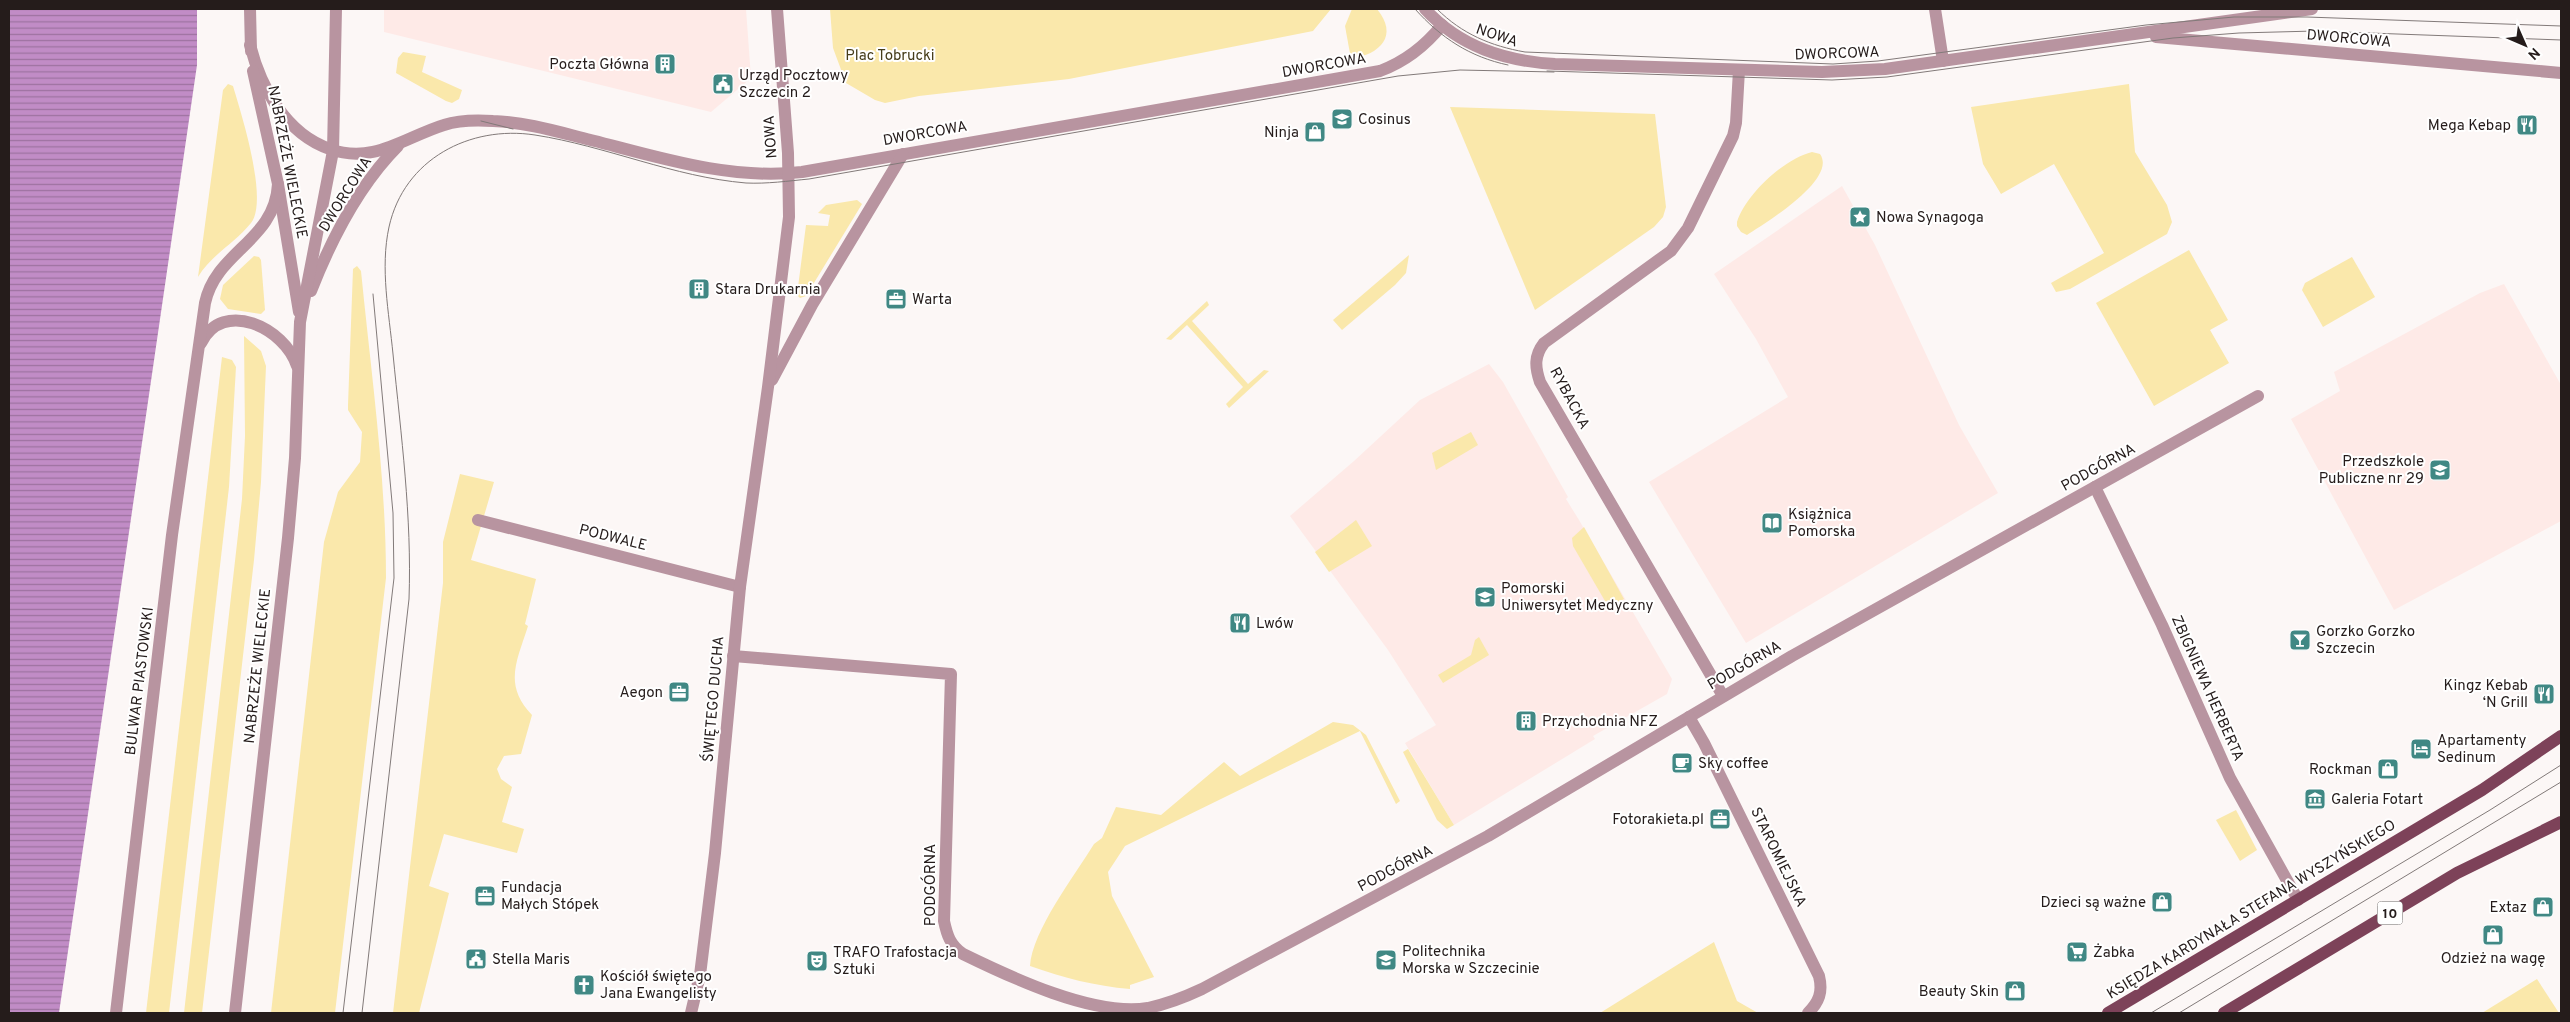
<svg xmlns="http://www.w3.org/2000/svg" width="2570" height="1022" font-family="Overpass,sans-serif">
	<style>
		.built { fill: #feeae7 }
		.green { fill: #fae8ab }
		.water { fill: url(#water-rules) }
		.lines { fill: none; stroke-linecap: round; stroke-linejoin: round }
		.minor { stroke: #b894a0; stroke-width: 12 }
		.major { stroke: #7d4259; stroke-width: 12 }
		.tram { stroke: #827a79; stroke-width: 1 }
		.labels { text-anchor: middle; stroke-width: 4; stroke-linejoin: round; paint-order: stroke }
		.shield { fill: #fff; stroke: #66605f; stroke-width: 1 }
		.shield-label { font-size: 14px; font-weight: bold; fill: #251c1b }
		.street-label { font-size: 15px; fill: #251c1b; stroke: #fff }
		.park-label { font-size: 15px; fill: #453c19; stroke: #fff }
		.poi-label { font-size: 15px; fill: #251c1b; stroke: #fff; text-anchor: start }
	</style>
	<defs>
		<pattern id="water-rules" width="6" height="5" patternUnits="userSpaceOnUse" patternTransform="scale(1.25)"><rect width="6" height="5" fill="#c18cc6"/><path d="M0 2.5h6" fill="none" stroke="#9d72a0"/></pattern>
	</defs>
	<rect width="100%" height="100%" fill="#fcf7f6"/>
	<!-- built -->
	<g class="built">
		<polygon points="384,9 746,9 751,78 711,112 384,32"/>
		<polygon points="1842,186 1875,245 1959,425 1998,493 1746,643 1649,482 1788,397 1756,339 1714,274"/>
		<polygon points="2504,284 2561,385 2561,521 2394,610 2291,419 2340,391 2334,372 2480,293"/>
		<polygon points="1489,364 1503,382 1568,497 1566,499 1579,520 1672,679 1667,694 1593,736 1595,739 1454,825 1405,743 1436,725 1388,650 1290,516 1354,461 1420,400"/>
	</g>
	<!-- green -->
	<g class="green">
		<polygon points="830,9 1331,9 1313,31 1069,79 919,96 885,103 875,100 846,83 833,48"/>
		<path d="M1352,9h25c22,27 3,45 -26,50l-6,-33z"/>
		<polygon points="403,52 426,56 422,72 462,90 459,99 452,103 446,101 396,73 398,58"/>
		<path d="M228,84l5,2c8,27 36,114 18,137 -16,20 -40,32 -53,54l25,-187z"/>
		<polygon points="2129,84 2135,152 2167,205 2172,222 2167,234 2070,289 2056,292 2051,283 2104,253 2054,164 2001,194 1983,164 1971,107"/>
		<polygon points="1450,107 1655,114 1666,207 1663,217 1654,227 1535,310"/>
		<path d="M1812,152l8,2c18,25 -56,70 -73,81l-6,-3 -4,-6v-4c9,-28 47,-63 75,-70z"/>
		<polygon points="857,200 862,204 806,296 800,298 797,295 806,225 828,226 830,215 818,213 826,205"/>
		<polygon points="2189,250 2228,320 2210,330 2229,363 2154,406 2096,303"/>
		<polygon points="1409,255 1406,273 1395,285 1342,330 1333,320"/>
		<polygon points="254,256 259,257 261,260 265,310 261,314 228,309 220,299 223,285"/>
		<polygon points="2352,257 2375,297 2323,327 2302,290 2305,283"/>
		<path d="M357,266l4,5c10,101 25,205 25,307l-51,435h-64l53,-471 14,-50 22,-30 2,-30 -14,-22v-5l5,-136z"/>
		<polygon points="1207,301 1209,305 1192,321 1248,384 1264,370 1269,371 1229,408 1226,404 1243,387 1187,325 1171,340 1166,339"/>
		<polygon points="244,336 261,351 266,366 261,482 254,560 202,1013 184,1013 242,499 245,436"/>
		<polygon points="222,357 232,360 236,367 229,487 169,1013 146,1013"/>
		<polygon points="1471,432 1478,445 1436,470 1432,453"/>
		<path d="M460,474l34,8 -23,78 65,19 -11,45 3,2c-11,35 -25,59 4,89l-11,39 -17,2 -7,13 4,10 11,8 -10,35 22,7 -7,24 -73,-19 -15,52 20,7 -30,120h-26l50,-430v-41z"/>
		<polygon points="1356,520 1372,546 1329,572 1315,552"/>
		<polygon points="1584,527 1624,599 1614,604 1605,601 1573,546 1572,538"/>
		<polygon points="1479,637 1489,655 1443,683 1438,675 1471,655 1475,640"/>
		<path d="M1333,722l20,3 13,10 34,66 -4,3 -36,-73 -235,115 -17,26 4,24 42,81 -24,8v4c-35,-3 -66,-11 -100,-23 2,-35 45,-91 64,-122l8,-6 14,-31 45,8 63,-53 16,14z"/>
		<polygon points="1408,749 1454,825 1447,829 1437,820 1403,752"/>
		<polygon points="2236,810 2257,850 2240,861 2216,820"/>
		<polygon points="1714,942 1737,1001 1758,1013 1600,1013"/>
		<polygon points="2537,979 2559,1013 2482,1013"/>
	</g>
	<!-- water -->
	<polygon class="water" points="9,9 197,9 197,65 59,1013 9,1013"/>
	<g class="lines">
		<!-- minor -->
		<g class="minor">
			<polyline points="250,9 251,51"/>
			<path d="M1425,9c35,38 80,52 130,55l267,8 63,-3 427,-60"/>
			<polyline points="1935,9 1943,61"/>
			<polyline points="2156,37 2561,73"/>
			<path d="M250,45c11,43 36,89 80,104 43,16 75,-12 114,-24 15,-5 34,-5 49,-4 28,1 55,8 82,15 74,18 150,45 227,36l578,-101c24,-9 46,-26 62,-46"/>
			<polyline points="253,71 278,184 299,312"/>
			<path d="M311,291c20,-51 48,-106 87,-145"/>
			<path d="M201,343c22,-45 84,-15 96,23"/>
			<polyline points="772,380 812,305 903,154"/>
			<polyline points="2095,487 2162,625 2230,778 2298,900"/>
			<polyline points="478,520 740,587"/>
			<path d="M733,656l218,18 -7,247c3,14 6,24 19,33 47,23 131,63 185,54 19,-4 37,-11 54,-19l286,-153 304,-180 466,-260"/>
			<path d="M1723,696l-183,-314c-5,-15 -6,-26 4,-39l127,-92 17,-23 45,-92 3,-13 3,-53"/>
			<path d="M1689,717l15,26 115,233c4,16 0,26 -11,37"/>
			<path d="M116,1013l56,-478 33,-232c11,-52 70,-62 73,-119"/>
			<polyline points="235,1013 288,538 295,458 300,322 333,151 336,9"/>
			<polyline points="691,1013 700,975 715,853 740,587 768,387 789,217 788,153 777,9"/>
		</g>
		<!-- major -->
		<g class="major">
			<polyline points="2108,1013 2482,790 2561,736"/>
			<polyline points="2224,1013 2457,873 2561,822"/>
		</g>
		<!-- tram -->
		<g class="tram">
			<path d="M1415,9c26,29 55,48 93,56"/>
			<path d="M1437,9c25,25 54,37 88,43l308,12 45,-3 268,-36 88,-8h73l254,9"/>
			<polyline points="1547,71 1832,80 1887,77 2173,38 2239,33 2315,31 2561,40"/>
			<polyline points="481,121 513,129"/>
			<polyline points="343,1013 394,578 393,513 373,294"/>
			<path d="M362,1013l47,-414c3,-82 -8,-164 -16,-245 -4,-41 -13,-86 -4,-127 15,-68 81,-102 146,-92 71,11 139,42 211,48 21,1 42,-2 63,-4l589,-103 62,-6 94,2"/>
			<polyline points="2151,1013 2490,810 2561,765"/>
			<polyline points="2179,1013 2561,782"/>
		</g>
	</g>
	<!-- icons -->
	<defs>
		<g id="building-square" transform="scale(1.125)"><rect x="-9" y="-9" width="18" height="18" rx="4" fill="#408884" stroke="#fff"/><path d="M-4-6H4V6H1V3H-1V6H-4ZM-2.5-4.3h1.7v1.8h-1.7ZM.8-4.3h1.7v1.8H.8ZM-2.5-1h1.7V.8h-1.7ZM.8-1h1.7V.8H.8Z" fill="#fff"/></g>
		<g id="civic-square" transform="scale(1.125)"><rect x="-9" y="-9" width="18" height="18" rx="4" fill="#408884" stroke="#fff"/><path d="M-.6-6.5H3V-4.5H.6V-3L4-1V1h2V6H-6V1h2V-1L-.6-3ZM-1.2 2.5V6h2.4V2.5Z" fill="#fff"/></g>
		<g id="school-square" transform="scale(1.125)"><rect x="-9" y="-9" width="18" height="18" rx="4" fill="#408884" stroke="#fff"/><path d="M0-5L7-2L0 1L-7-2ZM-4 1L0 2.5L4 1V4Q0 6-4 4Z" fill="#fff"/></g>
		<g id="restaurant-square" transform="scale(1.125)"><rect x="-9" y="-9" width="18" height="18" rx="4" fill="#408884" stroke="#fff"/><path d="M-5-6h1v4h1v-4h1v4h1v-4h1v5L-1.5 .5V6h-2V.5L-5-1ZM5-6V6H3V1.5H1.5Q1.5-4 5-6Z" fill="#fff"/></g>
		<g id="shop-square" transform="scale(1.125)"><rect x="-9" y="-9" width="18" height="18" rx="4" fill="#408884" stroke="#fff"/><path d="M-5-2.5h2.3a2.7 3.5 0 0 1 5.4 0H5L5.5 6h-11ZM-1.5-2.5h3a1.5 2.3 0 0 0-3 0Z" fill="#fff"/></g>
		<g id="sight-square" transform="scale(1.125)"><rect x="-9" y="-9" width="18" height="18" rx="4" fill="#408884" stroke="#fff"/><path d="M0-6L1.8-2.2L6-1.7L2.9 1.2L3.7 5.4L0 3.3L-3.7 5.4L-2.9 1.2L-6-1.7L-1.8-2.2Z" fill="#fff"/></g>
		<g id="office-square" transform="scale(1.125)"><rect x="-9" y="-9" width="18" height="18" rx="4" fill="#408884" stroke="#fff"/><path d="M-6-3h4V-5.5h4V-3h4V5H-6ZM-1-4.5V-3h2v-1.5ZM-6 0V1H6V0Z" fill="#fff"/></g>
		<g id="library-square" transform="scale(1.125)"><rect x="-9" y="-9" width="18" height="18" rx="4" fill="#408884" stroke="#fff"/><path d="M-6-4Q-3-5.5-.7-3.5V5Q-3 3-6 4ZM6-4Q3-5.5 .7-3.5V5Q3 3 6 4Z" fill="#fff"/></g>
		<g id="university-square" transform="scale(1.125)"><rect x="-9" y="-9" width="18" height="18" rx="4" fill="#408884" stroke="#fff"/><path d="M0-5L7-2L0 1L-7-2ZM-4 1L0 2.5L4 1V4Q0 6-4 4Z" fill="#fff"/></g>
		<g id="bar-square" transform="scale(1.125)"><rect x="-9" y="-9" width="18" height="18" rx="4" fill="#408884" stroke="#fff"/><path d="M-6-5H6L.8 .8V4.5H3.5V6h-7V4.5H-.8V.8Z" fill="#fff"/></g>
		<g id="hotel-square" transform="scale(1.125)"><rect x="-9" y="-9" width="18" height="18" rx="4" fill="#408884" stroke="#fff"/><path d="M-6-4.5h1.5V1H6V5H4.5V3h-9V5H-6ZM-4 0a1.8 1.8 0 1 1 3.6 0ZM.5 0V-2.5h3Q6-2.5 6 0Z" fill="#fff"/></g>
		<g id="cafe-square" transform="scale(1.125)"><rect x="-9" y="-9" width="18" height="18" rx="4" fill="#408884" stroke="#fff"/><path d="M-5.5-4.5H6V0H3Q3 3.5 0 3.5H-2.5Q-5.5 3.5-5.5 0ZM3-3.2v2h1.7v-2ZM-6 4.5H4V6H-6Z" fill="#fff"/></g>
		<g id="museum-square" transform="scale(1.125)"><rect x="-9" y="-9" width="18" height="18" rx="4" fill="#408884" stroke="#fff"/><path d="M0-6L6-3V-2H-6V-3ZM-5-1h2V3h-2ZM-1-1h2V3h-2ZM3-1h2V3H3ZM-6 4H6V6H-6Z" fill="#fff"/></g>
		<g id="supermarket-square" transform="scale(1.125)"><rect x="-9" y="-9" width="18" height="18" rx="4" fill="#408884" stroke="#fff"/><path d="M-6-5.5h2.5l.6 2H6L4.5 2H-2.5L-4.4-4H-6ZM-1.5 3.2a1.3 1.3 0 1 0 .1 0ZM3 3.2a1.3 1.3 0 1 0 .1 0Z" fill="#fff"/></g>
		<g id="theatre-square" transform="scale(1.125)"><rect x="-9" y="-9" width="18" height="18" rx="4" fill="#408884" stroke="#fff"/><path d="M-5-5.5Q0-4 5-5.5V0Q5 5 0 6Q-5 5-5 0ZM-3.3-2.5H-1v1.5H-3.3ZM1-2.5H3.3v1.5H1ZM-2.8 1Q0 5.5 2.8 1Z" fill="#fff"/></g>
		<g id="church-square" transform="scale(1.125)"><rect x="-9" y="-9" width="18" height="18" rx="4" fill="#408884" stroke="#fff"/><path d="M-1.2-6h2.4v3.5h3.3v2.4h-3.3V6h-2.4V-.1h-3.3v-2.4h3.3Z" fill="#fff"/></g>
	</defs>
	<g fill-rule="evenodd">
		<use href="#building-square" x="665" y="64"/>
		<use href="#civic-square" x="723" y="84"/>
		<use href="#school-square" x="1342" y="119"/>
		<use href="#restaurant-square" x="2527" y="125"/>
		<use href="#shop-square" x="1315" y="132"/>
		<use href="#sight-square" x="1860" y="217"/>
		<use href="#building-square" x="699" y="289"/>
		<use href="#office-square" x="896" y="299"/>
		<use href="#school-square" x="2440" y="470"/>
		<use href="#library-square" x="1772" y="523"/>
		<use href="#university-square" x="1485" y="597"/>
		<use href="#restaurant-square" x="1240" y="623"/>
		<use href="#bar-square" x="2300" y="640"/>
		<use href="#office-square" x="679" y="692"/>
		<use href="#restaurant-square" x="2544" y="694"/>
		<use href="#building-square" x="1526" y="721"/>
		<use href="#hotel-square" x="2421" y="749"/>
		<use href="#cafe-square" x="1682" y="763"/>
		<use href="#shop-square" x="2388" y="769"/>
		<use href="#museum-square" x="2315" y="799"/>
		<use href="#office-square" x="1720" y="819"/>
		<use href="#office-square" x="485" y="896"/>
		<use href="#shop-square" x="2162" y="902"/>
		<use href="#shop-square" x="2543" y="907"/>
		<use href="#shop-square" x="2493" y="935"/>
		<use href="#supermarket-square" x="2077" y="952"/>
		<use href="#civic-square" x="476" y="959"/>
		<use href="#university-square" x="1386" y="960"/>
		<use href="#theatre-square" x="817" y="961"/>
		<use href="#church-square" x="584" y="985"/>
		<use href="#shop-square" x="2015" y="991"/>
	</g>
	<g class="labels">
		<!-- shield labels -->
		<rect class="shield" x="2377.5" y="901.5" width="25" height="23" rx="4"/>
		<g class="shield-label">
			<text x="2390" y="918">10</text>
		</g>
		<!-- street labels -->
		<g class="street-label">
			<text transform="translate(1497 35) rotate(19)" y="5">NOWA</text>
			<text transform="translate(2349 38) rotate(5)" y="5">DWORCOWA</text>
			<text transform="translate(1837 53) rotate(-2)" y="5">DWORCOWA</text>
			<text transform="translate(1324 65) rotate(-10)" y="5">DWORCOWA</text>
			<text transform="translate(925 133) rotate(-10)" y="5">DWORCOWA</text>
			<text transform="translate(770 137) rotate(-94)" y="5">NOWA</text>
			<text transform="translate(288 162) rotate(79)" y="5">NABRZEŻE WIELECKIE</text>
			<text transform="translate(345 194) rotate(-58)" y="5">DWORCOWA</text>
			<text transform="translate(1570 398) rotate(62)" y="5">RYBACKA</text>
			<text transform="translate(2098 467) rotate(-29)" y="5">PODGÓRNA</text>
			<text transform="translate(613 537) rotate(14)" y="5">PODWALE</text>
			<text transform="translate(1744 665) rotate(-30)" y="5">PODGÓRNA</text>
			<text transform="translate(257 666) rotate(-84)" y="5">NABRZEŻE WIELECKIE</text>
			<text transform="translate(139 681) rotate(-83)" y="5">BULWAR PIASTOWSKI</text>
			<text transform="translate(2208 688) rotate(66)" y="5">ZBIGNIEWA HERBERTA</text>
			<text transform="translate(713 699) rotate(-85)" y="5">ŚWIĘTEGO DUCHA</text>
			<text transform="translate(1779 857) rotate(64)" y="5">STAROMIEJSKA</text>
			<text transform="translate(1395 868) rotate(-28)" y="5">PODGÓRNA</text>
			<text transform="translate(930 885) rotate(-90)" y="5">PODGÓRNA</text>
			<text transform="translate(2251 909) rotate(-31)" y="5">KSIĘDZA KARDYNAŁA STEFANA WYSZYŃSKIEGO</text>
		</g>
		<!-- park labels -->
		<g class="park-label">
			<text x="890" y="60">Plac Tobrucki</text>
		</g>
		<!-- poi labels -->
		<g class="poi-label">
			<text x="649" y="69" text-anchor="end">Poczta Główna</text>
			<text x="739" y="80">Urząd Pocztowy<tspan x="739" dy="17">Szczecin 2</tspan></text>
			<text x="1358" y="124">Cosinus</text>
			<text x="2511" y="130" text-anchor="end">Mega Kebap</text>
			<text x="1299" y="137" text-anchor="end">Ninja</text>
			<text x="1876" y="222">Nowa Synagoga</text>
			<text x="715" y="294">Stara Drukarnia</text>
			<text x="912" y="304">Warta</text>
			<text x="2424" y="466" text-anchor="end">Przedszkole<tspan x="2424" dy="17">Publiczne nr 29</tspan></text>
			<text x="1788" y="519">Książnica<tspan x="1788" dy="17">Pomorska</tspan></text>
			<text x="1501" y="593">Pomorski<tspan x="1501" dy="17">Uniwersytet Medyczny</tspan></text>
			<text x="1256" y="628">Lwów</text>
			<text x="2316" y="636">Gorzko Gorzko<tspan x="2316" dy="17">Szczecin</tspan></text>
			<text x="2528" y="690" text-anchor="end">Kingz Kebab<tspan x="2528" dy="17">‘N Grill</tspan></text>
			<text x="663" y="697" text-anchor="end">Aegon</text>
			<text x="1542" y="726">Przychodnia NFZ</text>
			<text x="2437" y="745">Apartamenty<tspan x="2437" dy="17">Sedinum</tspan></text>
			<text x="1698" y="768">Sky coffee</text>
			<text x="2372" y="774" text-anchor="end">Rockman</text>
			<text x="2331" y="804">Galeria Fotart</text>
			<text x="1704" y="824" text-anchor="end">Fotorakieta.pl</text>
			<text x="501" y="892">Fundacja<tspan x="501" dy="17">Małych Stópek</tspan></text>
			<text x="2146" y="907" text-anchor="end">Dzieci są ważne</text>
			<text x="2527" y="912" text-anchor="end">Extaz</text>
			<text x="1402" y="956">Politechnika<tspan x="1402" dy="17">Morska w Szczecinie</tspan></text>
			<text x="833" y="957">TRAFO Trafostacja<tspan x="833" dy="17">Sztuki</tspan></text>
			<text x="2093" y="957">Żabka</text>
			<text x="2493" y="963" text-anchor="middle">Odzież na wagę</text>
			<text x="492" y="964">Stella Maris</text>
			<text x="600" y="981">Kościół świętego<tspan x="600" dy="17">Jana Ewangelisty</tspan></text>
			<text x="1999" y="996" text-anchor="end">Beauty Skin</text>
		</g>
	</g>
	<!-- border -->
	<rect width="2570" height="1022" fill="none" stroke="#251c1b" stroke-width="20"/>
	<!-- north arrow -->
	<g transform="translate(2525 45) rotate(135)" stroke="#ffffff" stroke-width="4" paint-order="stroke">
	<path d="M0-4L9 19L0 12L-9 19Z" fill="#251c1b"/>
	<text y="-8" font-size="14" font-weight="bold" text-anchor="middle" fill="#251c1b">N</text>
	</g>
</svg>
